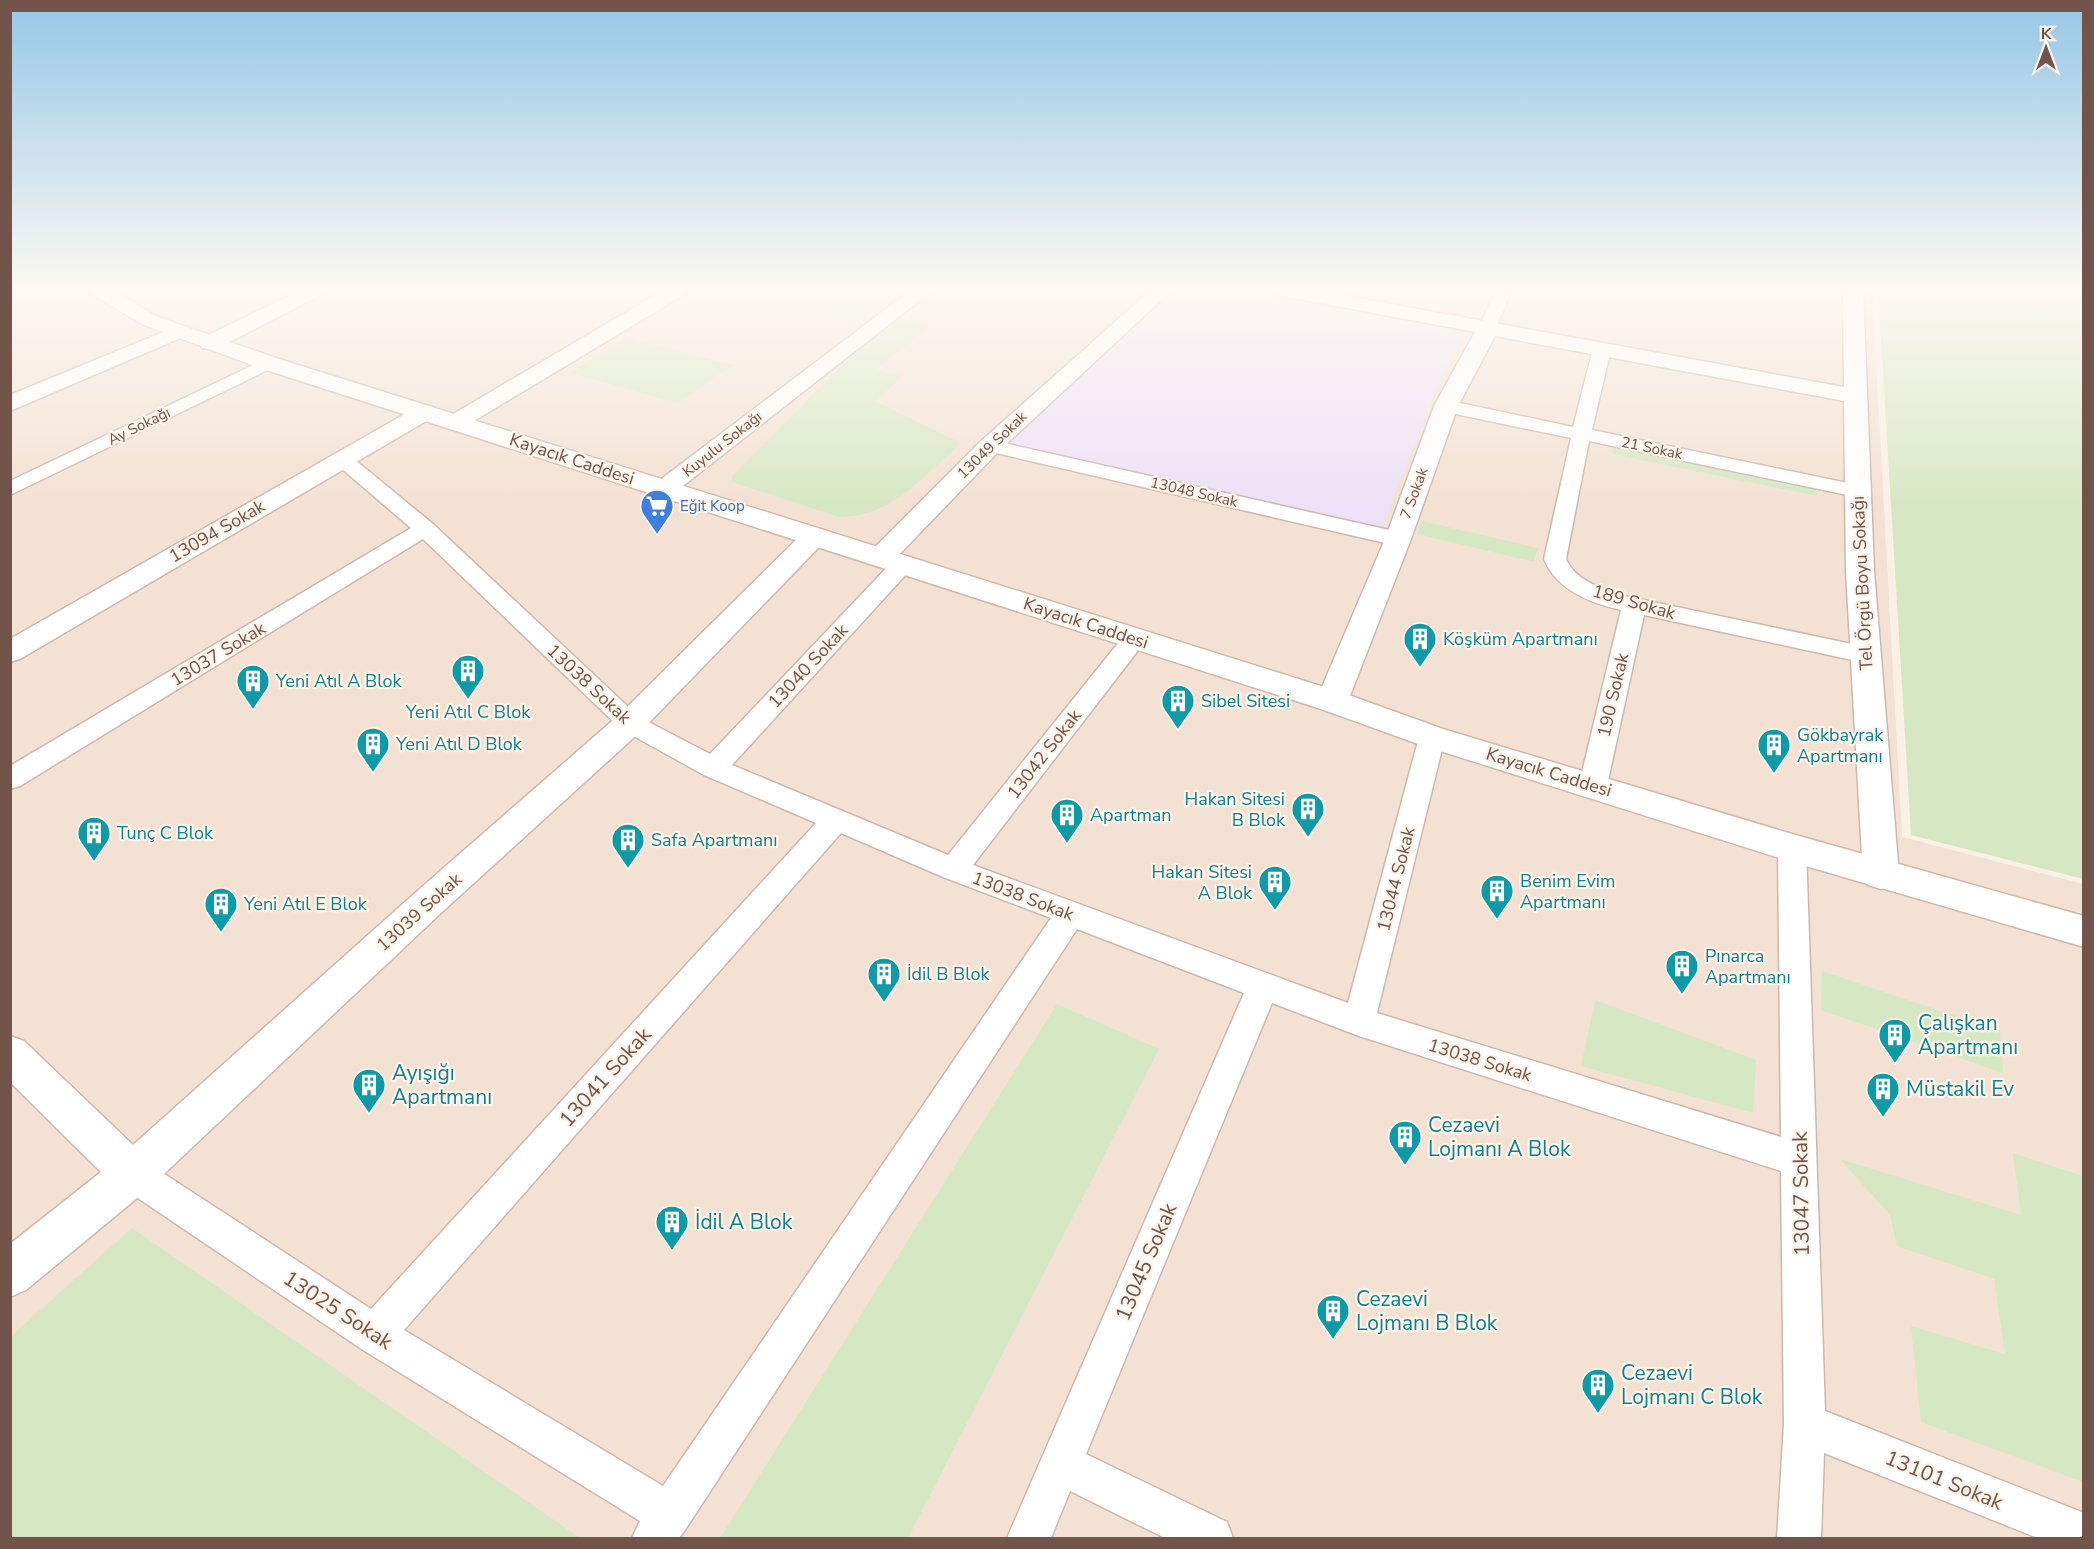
<svg xmlns="http://www.w3.org/2000/svg" width="2094" height="1549" font-family="'Nunito Sans',sans-serif">
	<style>
		.residential { fill: #f3e1d3 }
		.education { fill: #ede1f7 }
		.green { fill: #d6e8c3 }
		.lines { fill: none; stroke-linecap: round; stroke-linejoin: round }
		.lane-casing { stroke: #ceb8ae; stroke-width: 3 }
		.street-casing { stroke: #ceb8ae; stroke-width: 3 }
		.secondary-casing { stroke: #d1b8ab; stroke-width: 3 }
		.lane { fill: #fff; fill-rule: evenodd }
		.street { fill: #fff; fill-rule: evenodd }
		.secondary { fill: #fff; fill-rule: evenodd }
		.labels { text-anchor: middle; stroke-width: 4.5; stroke-linejoin: round; paint-order: stroke }
		.far-street-label { font-size: 15px; fill: #73544b; stroke: #fef4ea }
		.far-shop-label { font-size: 15px; fill: #366cbe; stroke: #fef4ea; text-anchor: start }
		.street-label { font-size: 18px; fill: #73544b; stroke: #fef4ea }
		.culture-label { font-size: 18px; fill: #0d838f; stroke: #fef4ea; text-anchor: start }
		.near-culture-label { font-size: 21px; fill: #0d838f; stroke: #fef4ea; text-anchor: start }
		.near-street-label { font-size: 21px; fill: #73544b; stroke: #fef4ea }
	</style>
	<rect width="100%" height="100%" fill="#fbf0e4"/>
	<!-- residential -->
	<polygon class="residential" points="11,290 1872,290 1902,837 2083,884 2083,1538 11,1538"/>
	<!-- education -->
	<polygon class="education" points="1172,290 1248,290 1464,329 1427,412 1382,527 1003,442"/>
	<!-- green -->
	<g class="green">
		<polygon points="779,290 901,290 858,325 760,303"/>
		<polygon points="942,290 1003,290 980,309 932,297"/>
		<polygon points="1878,290 2083,290 2083,879 1911,835"/>
		<path d="M901,318l30,8 -55,43 26,8 -27,24 86,42c-37,33 -69,74 -122,74l-107,-35v-6l110,-111z"/>
		<polygon points="627,338 732,365 678,403 570,373"/>
		<polygon points="1613,445 1817,486 1817,496 1612,454"/>
		<polygon points="1422,521 1538,548 1534,562 1417,534"/>
		<polygon points="1822,971 2000,1031 2003,1073 1821,1010"/>
		<polygon points="1595,1000 1756,1060 1753,1113 1581,1066"/>
		<polygon points="1057,1004 1159,1049 908,1538 720,1538"/>
		<polygon points="2013,1153 2083,1176 2083,1482 1921,1422 1911,1326 2005,1354 1994,1279 1897,1246 1890,1215 1840,1159 2021,1215"/>
		<polygon points="132,1228 580,1538 11,1538 11,1336"/>
	</g>
	<g class="lines">
		<!-- lane casing -->
		<g class="lane-casing">
			<g id="lane">
				<polygon points="1496,290 1512,290 1494,332 1482,332 1479,328"/>
				<path d="M1602,344l6,1 3,4 -19,81 265,55 7,2 3,4 -3,4 -7,2 -268,-56 -23,118c9,21 34,29 54,36l246,52 9,2 3,6 -3,6 -9,2 -222,-48 -37,170 -4,7 -10,3 -10,-3 -4,-7 42,-175c-31,-7 -65,-20 -77,-51l27,-121 -125,-26 -7,-2 -2,-4 2,-4 7,-2 127,27 20,-78 3,-4z"/>
				<polygon points="268,358 274,359 277,363 274,367 10,495 10,481"/>
				<polygon points="990,440 1398,532 1406,534 1409,539 1406,544 1398,546 983,450 980,446 983,442"/>
				<path d="M342,453l7,2 84,69 206,193 71,37 185,-195 8,-2 8,2 3,5 -3,5 -179,196 216,90 179,-223 8,-2 8,2 4,6 -4,6 -170,221 375,138 71,-266 4,-7 9,-2 9,2 4,7 -68,276 404,124 -3,-289 4,-8 10,-3 10,3 4,8 19,563 259,102v25h-46l-214,-85 -3,85h-44l7,-114 -3,-253 -422,-135 -87,-33 -186,451 141,68 6,16h-68l-95,-47 -19,47h-44l237,-545 -167,-64 -392,601 -6,8h-47l8,-17 -280,-173 -240,-162 -5,-12 5,-12 13,-5 13,5 225,147 445,-486 -112,-48 -83,-46 -198,-190 -403,247 -10,3v-23l401,-238 -76,-65 -3,-4 3,-4zM841,833l102,44 108,41 -388,568 -259,-156z"/>
			</g>
		</g>
		<!-- street casing -->
		<g class="street-casing">
			<g id="street">
				<polygon points="301,290 326,290 323,294 218,348 210,349 202,348 199,343 202,338"/>
				<polygon points="664,290 688,290 685,294 464,427 456,429 448,427 444,422 448,417"/>
				<polygon points="911,290 933,290 674,493 665,496 656,493 652,488 656,483"/>
				<polygon points="1151,290 1172,290 999,451 891,563 881,565 871,563 867,557 871,551 981,441"/>
				<polygon points="1273,290 1314,290 1844,387 1843,290 1863,290 1874,571 1899,875 1894,885 1881,889 1868,885 1863,875 1846,571 1844,401 1495,336 1458,406 1411,539 1348,701 1343,709 1332,712 1321,709 1316,701 1385,539 1434,406 1475,332 1283,296 1276,294"/>
				<polygon points="178,326 185,328 189,332 185,336 10,411 10,395"/>
				<polygon points="425,405 433,407 437,412 433,417 20,659 10,662 10,639 417,407"/>
				<polygon points="815,528 824,530 828,536 824,542 641,731 441,913 148,1189 26,1290 10,1297 10,1244 101,1172 10,1082 10,1036 24,1041 133,1145 415,893 619,715 806,530"/>
			</g>
		</g>
		<!-- secondary casing -->
		<g class="secondary-casing">
			<polygon id="secondary" points="88,290 112,290 158,317 276,358 1343,693 1443,729 1792,834 2084,916 2084,947 1792,862 1421,745 1321,709 260,368 144,325 91,294"/>
		</g>
		<!-- lane -->
		<use href="#lane" class="lane"/>
		<!-- street -->
		<use href="#street" class="street"/>
		<!-- secondary -->
		<use href="#secondary" class="secondary"/>
	</g>
	<!-- sky -->
	<linearGradient id="sky" x2="0" y2="1"><stop stop-color="#95c7e6"/><stop offset="0.57" stop-color="#fdf8f3"/><stop offset="1" stop-color="#fdf8f3" stop-opacity="0"/></linearGradient>
	<rect width="2094" height="507" fill="url(#sky)"/>
	<!-- icons -->
	<defs>
		<g id="supermarket-pin" transform="scale(1.725)"><path d="M0 17L-7.5 6A9.5 9.5 0 1 1 7.5 6Z" fill="#3f7fe0" stroke="#fef4ea"/><path d="M-6-5.5h2.5l.6 2H6L4.5 2H-2.5L-4.4-4H-6ZM-1.5 3.2a1.3 1.3 0 1 0 .1 0ZM3 3.2a1.3 1.3 0 1 0 .1 0Z" fill="#fff"/></g>
		<g id="building-pin" transform="scale(1.725)"><path d="M0 17L-7.5 6A9.5 9.5 0 1 1 7.5 6Z" fill="#0f9aa8" stroke="#fef4ea"/><path d="M-4-6H4V6H1V3H-1V6H-4ZM-2.5-4.3h1.7v1.8h-1.7ZM.8-4.3h1.7v1.8H.8ZM-2.5-1h1.7V.8h-1.7ZM.8-1h1.7V.8H.8Z" fill="#fff"/></g>
	</defs>
	<g fill-rule="evenodd">
		<use href="#supermarket-pin" x="657" y="506"/>
		<use href="#building-pin" x="1420" y="639"/>
		<use href="#building-pin" x="468" y="671"/>
		<use href="#building-pin" x="253" y="681"/>
		<use href="#building-pin" x="1178" y="701"/>
		<use href="#building-pin" x="373" y="744"/>
		<use href="#building-pin" x="1774" y="745"/>
		<use href="#building-pin" x="1308" y="809"/>
		<use href="#building-pin" x="1067" y="815"/>
		<use href="#building-pin" x="94" y="833"/>
		<use href="#building-pin" x="628" y="840"/>
		<use href="#building-pin" x="1275" y="882"/>
		<use href="#building-pin" x="1497" y="891"/>
		<use href="#building-pin" x="221" y="904"/>
		<use href="#building-pin" x="1682" y="966"/>
		<use href="#building-pin" x="884" y="974"/>
		<use href="#building-pin" x="1895" y="1035"/>
		<use href="#building-pin" x="369" y="1085"/>
		<use href="#building-pin" x="1883" y="1089"/>
		<use href="#building-pin" x="1405" y="1137"/>
		<use href="#building-pin" x="672" y="1222"/>
		<use href="#building-pin" x="1333" y="1311"/>
		<use href="#building-pin" x="1598" y="1385"/>
	</g>
	<g class="labels">
		<!-- far-street labels -->
		<g class="far-street-label">
			<text transform="translate(139 426) rotate(-26)" y="5">Ay Sokağı</text>
			<text transform="translate(722 444) rotate(-38)" y="5">Kuyulu Sokağı</text>
			<text transform="translate(992 445) rotate(-44)" y="5">13049 Sokak</text>
			<text transform="translate(1652 448) rotate(12)" y="5">21 Sokak</text>
			<text transform="translate(1194 492) rotate(13)" y="5">13048 Sokak</text>
			<text transform="translate(1414 493) rotate(-70)" y="5">7 Sokak</text>
		</g>
		<!-- far-shop labels -->
		<g class="far-shop-label">
			<text x="680" y="511">Eğit Koop</text>
		</g>
		<!-- street labels -->
		<g class="street-label">
			<text transform="translate(572 459) rotate(18)" y="6">Kayacık Caddesi</text>
			<text transform="translate(217 531) rotate(-30)" y="6">13094 Sokak</text>
			<text transform="translate(1862 583) rotate(-93)" y="6">Tel Örgü Boyu Sokağı</text>
			<text transform="translate(1634 602) rotate(16)" y="6">189 Sokak</text>
			<text transform="translate(1086 623) rotate(18)" y="6">Kayacık Caddesi</text>
			<text transform="translate(218 654) rotate(-31)" y="6">13037 Sokak</text>
			<text transform="translate(808 666) rotate(-47)" y="6">13040 Sokak</text>
			<text transform="translate(589 684) rotate(43)" y="6">13038 Sokak</text>
			<text transform="translate(1613 695) rotate(-77)" y="6">190 Sokak</text>
			<text transform="translate(1044 754) rotate(-52)" y="6">13042 Sokak</text>
			<text transform="translate(1549 772) rotate(17)" y="6">Kayacık Caddesi</text>
			<text transform="translate(1396 879) rotate(-76)" y="6">13044 Sokak</text>
			<text transform="translate(1023 896) rotate(21)" y="6">13038 Sokak</text>
			<text transform="translate(419 912) rotate(-42)" y="6">13039 Sokak</text>
			<text transform="translate(1480 1060) rotate(17)" y="6">13038 Sokak</text>
		</g>
		<!-- culture labels -->
		<g class="culture-label">
			<text x="1443" y="645">Köşküm Apartmanı</text>
			<text x="276" y="687">Yeni Atıl A Blok</text>
			<text x="1201" y="707">Sibel Sitesi</text>
			<text x="468" y="718" text-anchor="middle">Yeni Atıl C Blok</text>
			<text x="1797" y="741">Gökbayrak<tspan x="1797" dy="21">Apartmanı</tspan></text>
			<text x="396" y="750">Yeni Atıl D Blok</text>
			<text x="1285" y="805" text-anchor="end">Hakan Sitesi<tspan x="1285" dy="21">B Blok</tspan></text>
			<text x="1090" y="821">Apartman</text>
			<text x="117" y="839">Tunç C Blok</text>
			<text x="651" y="846">Safa Apartmanı</text>
			<text x="1252" y="878" text-anchor="end">Hakan Sitesi<tspan x="1252" dy="21">A Blok</tspan></text>
			<text x="1520" y="887">Benim Evim<tspan x="1520" dy="21">Apartmanı</tspan></text>
			<text x="244" y="910">Yeni Atıl E Blok</text>
			<text x="1705" y="962">Pınarca<tspan x="1705" dy="21">Apartmanı</tspan></text>
			<text x="907" y="980">İdil B Blok</text>
		</g>
		<!-- near-culture labels -->
		<g class="near-culture-label">
			<text x="1918" y="1030">Çalışkan<tspan x="1918" dy="24">Apartmanı</tspan></text>
			<text x="392" y="1080">Ayışığı<tspan x="392" dy="24">Apartmanı</tspan></text>
			<text x="1906" y="1096">Müstakil Ev</text>
			<text x="1428" y="1132">Cezaevi<tspan x="1428" dy="24">Lojmanı A Blok</tspan></text>
			<text x="695" y="1229">İdil A Blok</text>
			<text x="1356" y="1306">Cezaevi<tspan x="1356" dy="24">Lojmanı B Blok</tspan></text>
			<text x="1621" y="1380">Cezaevi<tspan x="1621" dy="24">Lojmanı C Blok</tspan></text>
		</g>
		<!-- near-street labels -->
		<g class="near-street-label">
			<text transform="translate(605 1077) rotate(-48)" y="7">13041 Sokak</text>
			<text transform="translate(1801 1194) rotate(-91)" y="7">13047 Sokak</text>
			<text transform="translate(1146 1262) rotate(-67)" y="7">13045 Sokak</text>
			<text transform="translate(338 1310) rotate(33)" y="7">13025 Sokak</text>
			<text transform="translate(1944 1480) rotate(22)" y="7">13101 Sokak</text>
		</g>
	</g>
	<!-- border -->
	<rect width="2094" height="1549" fill="none" stroke="#73544b" stroke-width="24"/>
	<!-- north arrow -->
	<g transform="translate(2046 48)" stroke="#fef4ea" stroke-width="4.5" paint-order="stroke">
	<path d="M0-4.5L10 22L0 15L-10 22Z" fill="#73544b"/>
	<text y="-9" font-size="16" font-weight="bold" text-anchor="middle" fill="#73544b">K</text>
	</g>
</svg>
